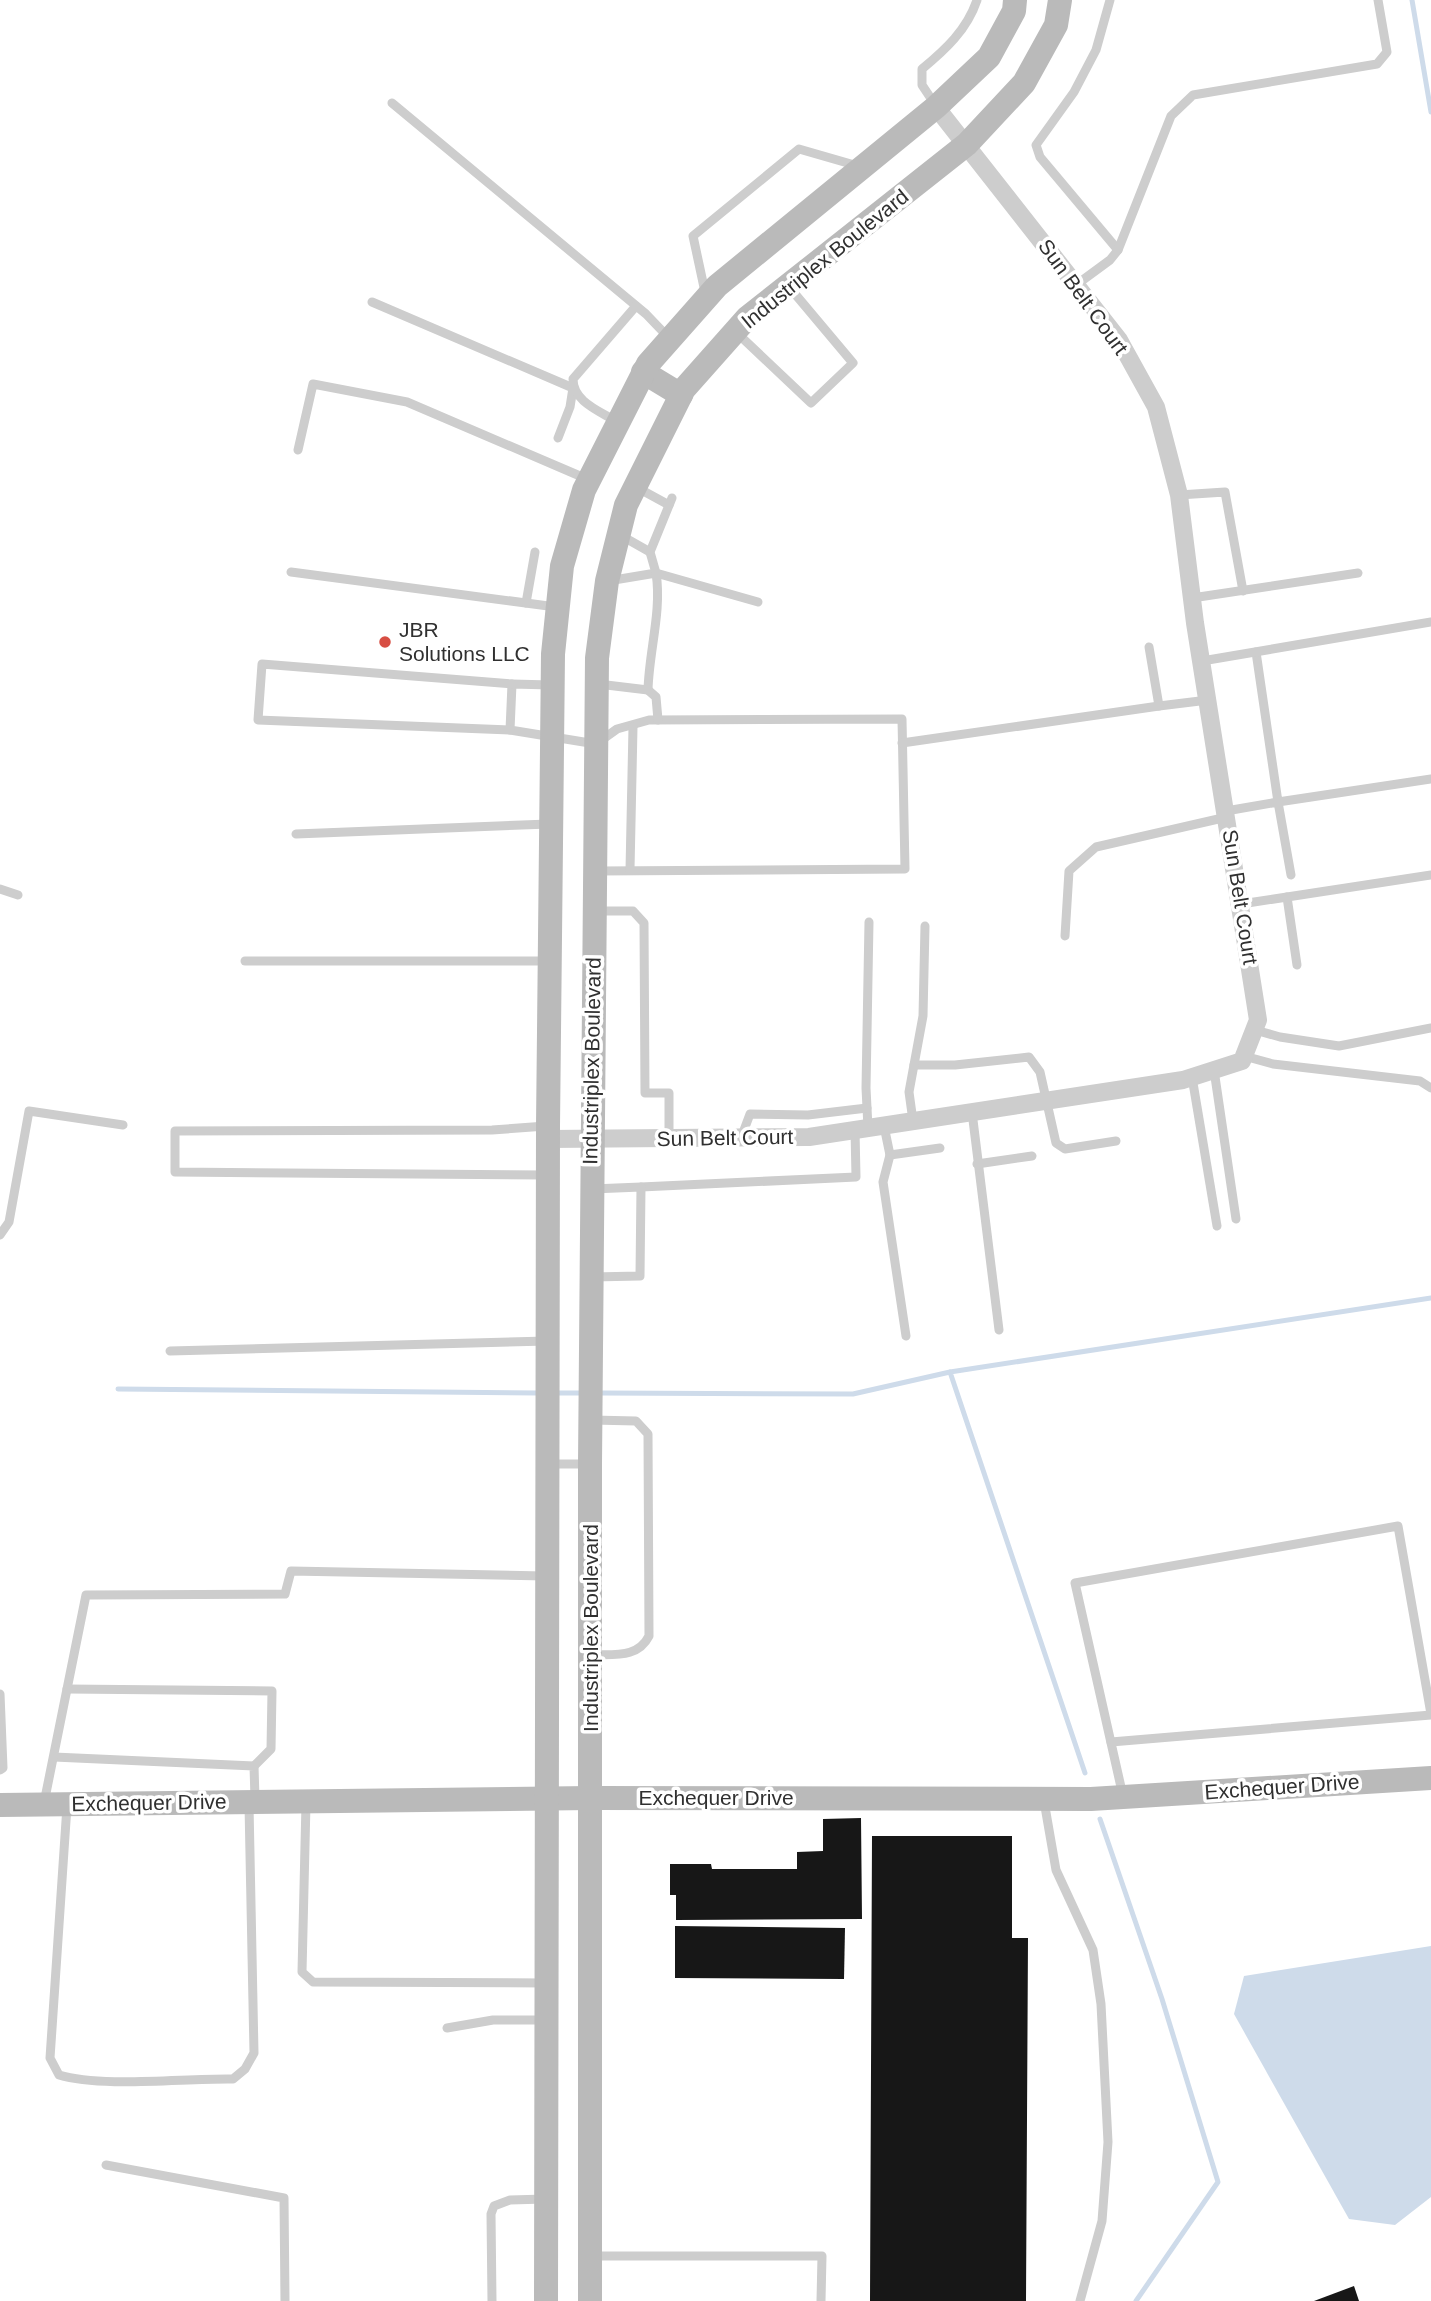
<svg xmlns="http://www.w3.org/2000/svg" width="1431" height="2301" font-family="Helvetica,sans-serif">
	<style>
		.water { fill: #cedbea }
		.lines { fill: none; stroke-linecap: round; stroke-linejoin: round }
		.stream { stroke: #cedbea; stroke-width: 5 }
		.building { fill: #171717 }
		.lane { stroke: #cdcdcd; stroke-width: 9 }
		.street { stroke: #cdcdcd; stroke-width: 18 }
		.secondary { stroke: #bababa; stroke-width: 24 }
		.poi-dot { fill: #d74e43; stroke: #fff; stroke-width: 2.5 }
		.labels { text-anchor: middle; stroke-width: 7; stroke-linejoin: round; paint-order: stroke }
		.street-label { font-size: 21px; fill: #303030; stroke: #fff }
		.poi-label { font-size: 21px; fill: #303030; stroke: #fff; text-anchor: start }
	</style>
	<rect width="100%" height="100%" fill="#fff"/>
	<!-- water -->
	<polygon class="water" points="1431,1946 1431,2197 1395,2225 1349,2219 1234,2014 1244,1976"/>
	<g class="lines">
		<!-- stream -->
		<g class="stream">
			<polyline points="1412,0 1431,112"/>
			<polyline points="118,1389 537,1393"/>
			<polyline points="559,1393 579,1393"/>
			<polyline points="601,1393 853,1394 950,1372"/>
			<polyline points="1085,1773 950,1372 1431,1298"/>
			<polyline points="1100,1819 1162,1999 1218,2182 1136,2301"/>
		</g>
	</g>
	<!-- building -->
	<g class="building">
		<polygon points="861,1818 862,1919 676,1920 676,1895 670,1895 670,1864 711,1864 712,1869 797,1869 797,1852 823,1851 823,1819"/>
		<polygon points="872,1836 1012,1836 1012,1938 1028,1938 1026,2301 870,2301"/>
		<polygon points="675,1926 845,1928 844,1979 675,1978"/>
		<polygon points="1354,2286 1359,2301 1314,2301"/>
	</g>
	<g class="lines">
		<!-- lane -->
		<g class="lane">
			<polyline points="1110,0 1096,50 1074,92 1036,145 1040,157 1118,250"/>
			<polyline points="392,103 646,314 668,337"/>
			<path d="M936,106l-14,-21v-16c23,-19 45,-39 55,-69"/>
			<polyline points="1076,285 1110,260 1118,250 1171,116 1193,95 1377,64 1387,52 1378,0"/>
			<polyline points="705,292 693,236 799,149 858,166"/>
			<polyline points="372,302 573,388 570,407 558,438"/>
			<polyline points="737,333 811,403 853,363 790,288"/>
			<path d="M617,422c-17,-11 -44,-20 -44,-43l63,-73"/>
			<polyline points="298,450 313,384 407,402 587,479"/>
			<polyline points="636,487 669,505"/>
			<polyline points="1179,495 1225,492 1243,591"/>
			<polyline points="620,535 650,552"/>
			<polyline points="291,572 556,607"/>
			<polyline points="608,581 656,573 650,552 672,498"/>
			<polyline points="1192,598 1358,573"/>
			<polyline points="526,603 535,552"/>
			<polyline points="1149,647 1159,706 1208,700"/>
			<polyline points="1256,652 1278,802 1431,779"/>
			<polyline points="1202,661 1431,622"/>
			<path d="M598,684l50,6c1,-39 14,-79 8,-117l102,29"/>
			<polyline points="551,685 512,684 510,730 596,744 617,729 649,720 902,719 905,869 598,871"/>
			<polyline points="648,690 656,697 658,720"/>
			<polyline points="510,730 258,720 262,664 512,684"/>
			<polyline points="902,743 1159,706"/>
			<polyline points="1226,811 1278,802 1291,875"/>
			<polyline points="296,834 549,824"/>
			<polyline points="630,870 633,727"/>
			<polyline points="0,889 18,895"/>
			<polyline points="1287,897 1297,965"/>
			<polyline points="1241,904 1431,875"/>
			<polyline points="595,911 633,911 644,923 645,1093 669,1093 669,1138"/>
			<polyline points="1065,936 1069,871 1096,847 1227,817"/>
			<polyline points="245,961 548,961"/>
			<polyline points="1255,1030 1280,1037 1339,1046 1431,1028"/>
			<polyline points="1244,1056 1273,1064 1420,1081 1431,1088"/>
			<polyline points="914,1065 955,1065 1029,1057 1040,1072 1056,1143 1065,1149 1116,1141"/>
			<polyline points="1214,1070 1236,1219"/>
			<polyline points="1192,1077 1217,1226"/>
			<polyline points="972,1112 999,1330"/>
			<polyline points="913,1121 909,1092 923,1016 925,926"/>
			<polyline points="546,1126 492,1130 175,1131 175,1172 547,1175"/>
			<polyline points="884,1126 890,1155 940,1148"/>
			<polyline points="868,1128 866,1088 869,922"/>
			<polyline points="741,1138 750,1114 808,1115 867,1108"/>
			<polyline points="890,1155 883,1182 906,1336"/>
			<polyline points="977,1164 1032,1156"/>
			<polyline points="641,1187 856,1177 855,1130"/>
			<polyline points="0,1235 9,1222 29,1111 123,1125"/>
			<polyline points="592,1277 640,1276 641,1187 592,1189"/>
			<polyline points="170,1351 547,1341"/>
			<path d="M592,1420l44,1 12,13 1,202c-11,22 -34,18 -56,19"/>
			<polyline points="550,1464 589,1464"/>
			<polyline points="67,1689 272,1691 271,1749 254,1766"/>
			<polyline points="0,1694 3,1768 0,1770"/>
			<polyline points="1111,1742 1431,1715"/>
			<polyline points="54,1757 254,1766 255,1799"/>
			<polyline points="1123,1796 1075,1583 1398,1526 1431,1714"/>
			<polyline points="1044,1801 1056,1870 1093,1950 1101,2004 1108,2142 1102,2221 1080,2301"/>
			<polyline points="44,1803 86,1595 285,1594 291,1571 545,1576"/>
			<polyline points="306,1803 302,1972 313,1982 546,1983"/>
			<path d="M67,1806l-17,252 9,17c43,13 126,3 174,4l12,-10 9,-16 -5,-248"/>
			<polyline points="447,2028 493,2020 545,2020"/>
			<polyline points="106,2165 284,2198 285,2301"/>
			<polyline points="592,2256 822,2256 821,2301"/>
			<polyline points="492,2301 491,2214 494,2206 510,2200 545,2199"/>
		</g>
		<!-- street -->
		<polyline class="street" points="548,1139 809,1137 1183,1080 1242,1061 1258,1020 1195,623 1179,495 1156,407 1119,340 936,107"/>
		<!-- secondary -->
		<g class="secondary">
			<polyline points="643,372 681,395"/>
			<polyline points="0,1805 592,1798 1091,1799 1431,1778"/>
			<polyline points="546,2301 548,1126 553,654 562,566 584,490 648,364 717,286 936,107 989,57 1014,11 1015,0"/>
			<polyline points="590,2301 590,1464 597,658 607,581 626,505 684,389 747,318 967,144 1024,83 1056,25 1060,0"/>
		</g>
	</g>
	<!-- markers -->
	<circle class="poi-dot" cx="385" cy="642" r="7"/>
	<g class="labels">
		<!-- street labels -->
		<g class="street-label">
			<text transform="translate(825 259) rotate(-39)" y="7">Industriplex Boulevard</text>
			<text transform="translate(1083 297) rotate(54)" y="7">Sun Belt Court</text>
			<text transform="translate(1240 897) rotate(81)" y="7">Sun Belt Court</text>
			<text transform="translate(592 1061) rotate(-89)" y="7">Industriplex Boulevard</text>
			<text transform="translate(725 1138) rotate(-1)" y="7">Sun Belt Court</text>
			<text transform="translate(591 1628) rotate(-90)" y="7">Industriplex Boulevard</text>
			<text transform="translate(1282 1787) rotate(-4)" y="7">Exchequer Drive</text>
			<text x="716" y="1805">Exchequer Drive</text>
			<text transform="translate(149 1803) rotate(-1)" y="7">Exchequer Drive</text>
		</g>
		<!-- poi labels -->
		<g class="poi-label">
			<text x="399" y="637">JBR<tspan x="399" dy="24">Solutions LLC</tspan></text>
		</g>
	</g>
</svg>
